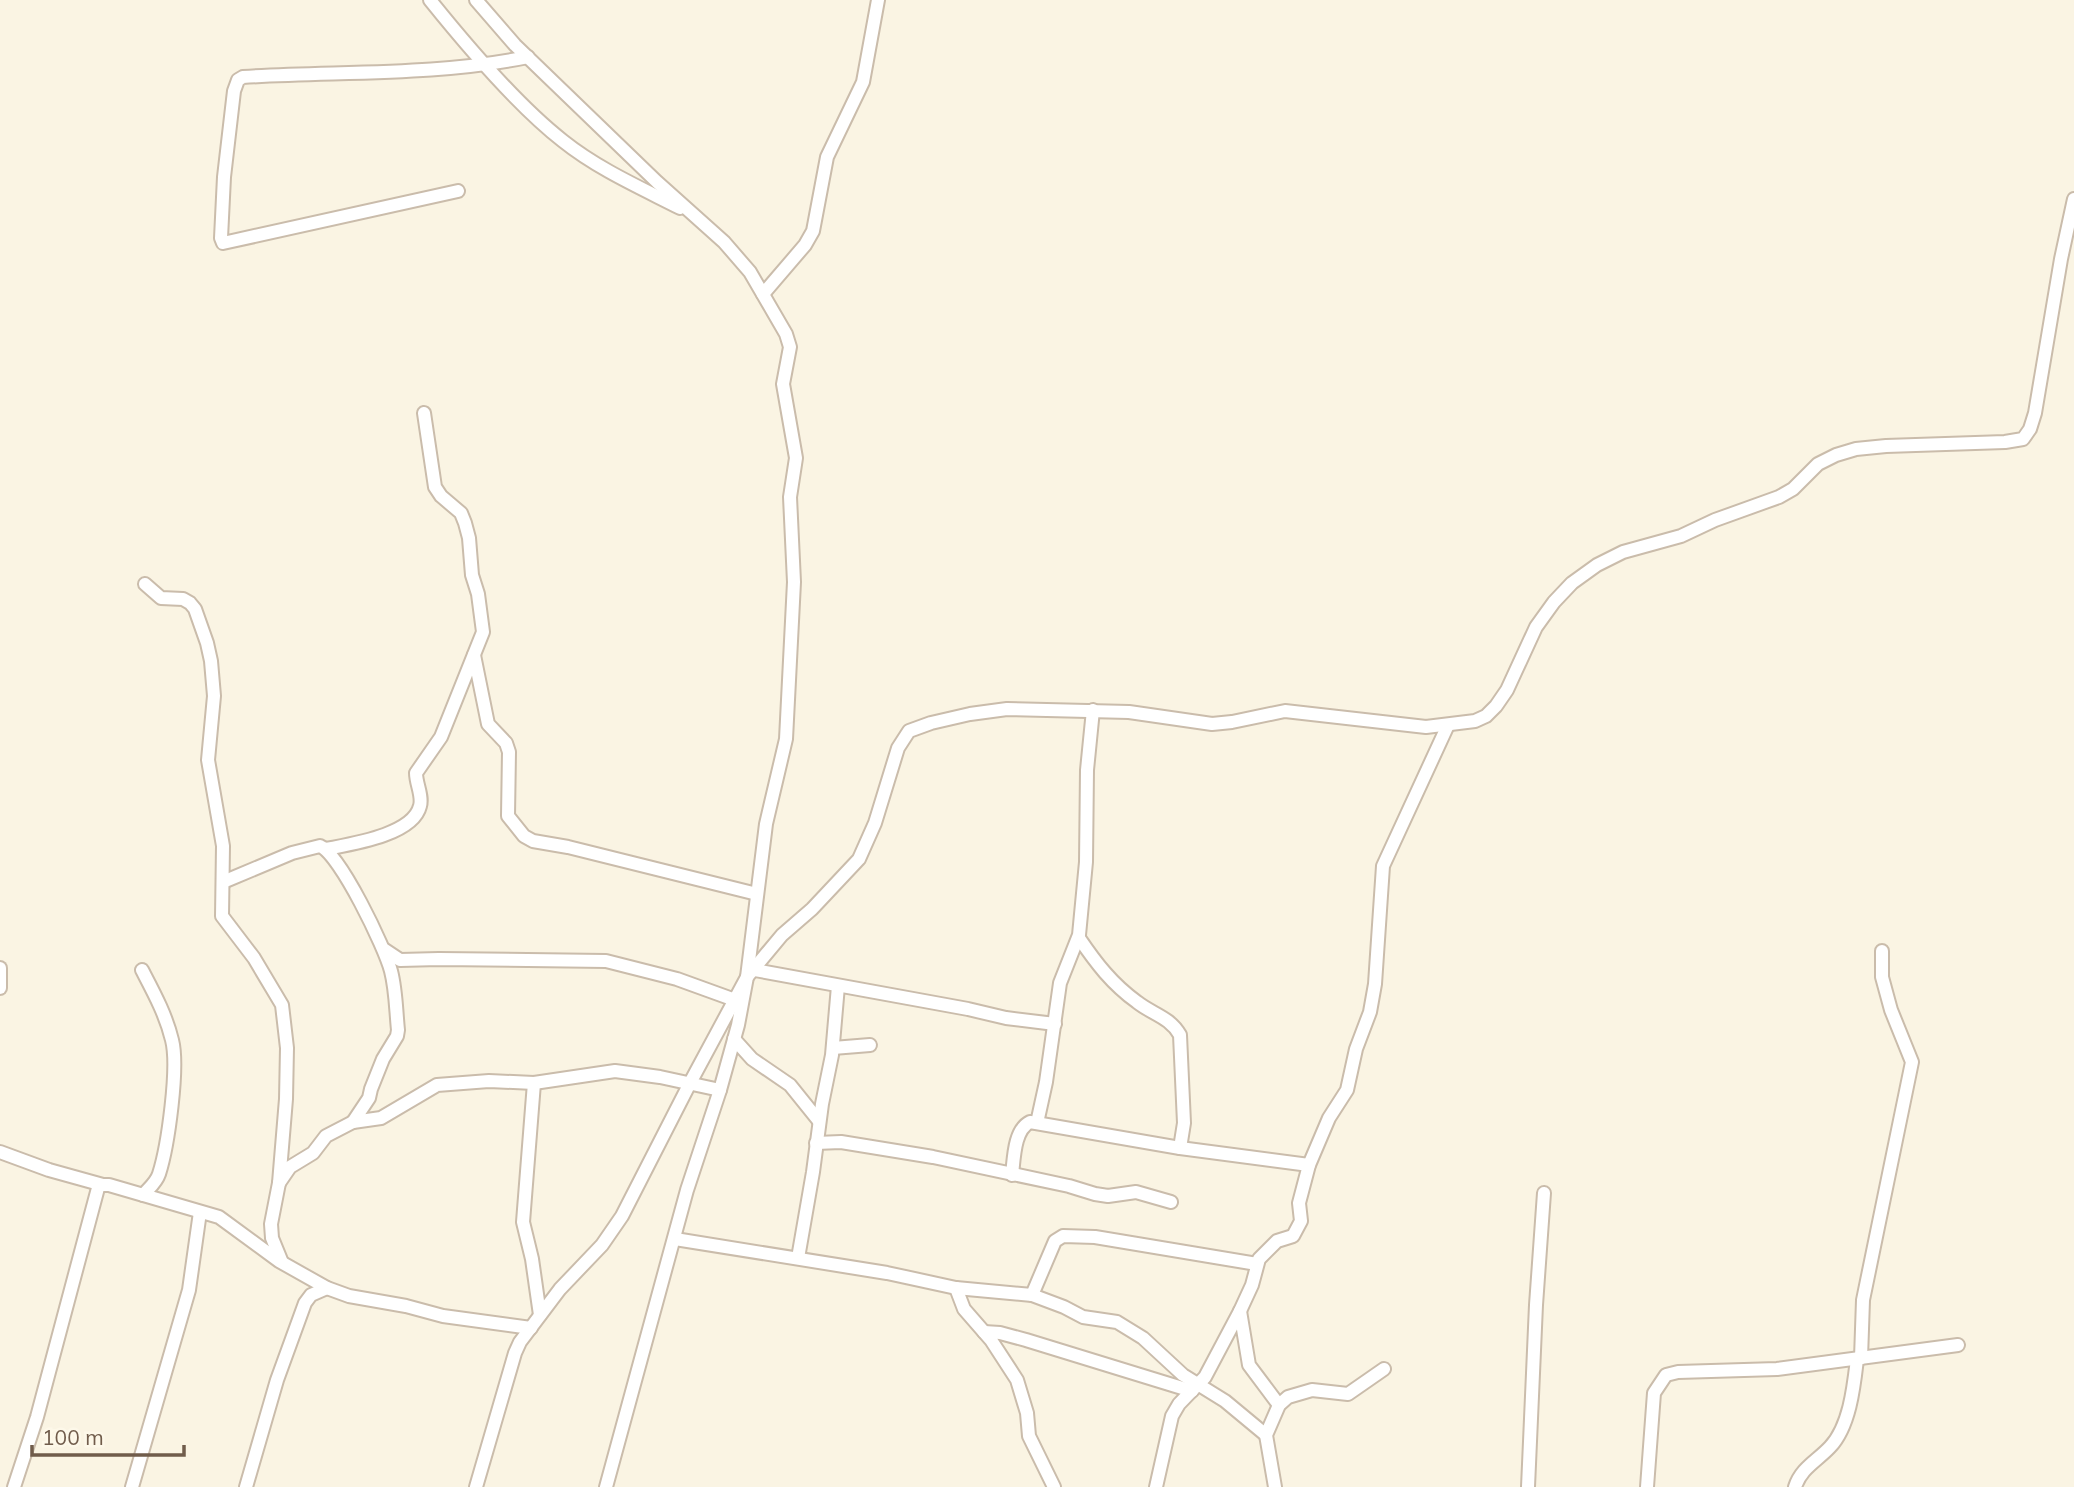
<svg xmlns="http://www.w3.org/2000/svg" width="2074" height="1487" font-family="Mulish,sans-serif">
	<style>
		.lines { fill: none; stroke-linecap: round; stroke-linejoin: round }
		.street-casing { stroke: #cabcab; stroke-width: 16 }
		.street { stroke: #fff; stroke-width: 12 }
	</style>
	<rect width="100%" height="100%" fill="#faf4e3"/>
	<g class="lines">
		<!-- street casing -->
		<g class="street-casing">
			<g id="street">
				<path d="M430,0c37,46 87,105 133,141 35,28 78,47 117,67"/>
				<polyline points="476,0 515,45 657,182 724,242 750,272 786,334 790,347 783,384 796,458 790,497 794,582 786,739 766,824 747,977 738,1025 720,1090 687,1190 606,1487"/>
				<path d="M458,191l-235,52 -2,-5 3,-61 10,-86 4,-11 5,-3c95,-6 192,-1 285,-20"/>
				<polyline points="763,294 805,245 813,231 827,157 863,82 878,0"/>
				<polyline points="145,584 161,598 183,599 190,603 195,609 207,643 211,661 214,696 208,760 223,846 222,916 254,958 282,1005 287,1048 286,1099 279,1183 271,1224 272,1238 281,1260"/>
				<polyline points="474,655 488,724 506,743 509,752 508,816 524,836 533,841 568,847 757,894"/>
				<path d="M326,849c25,-5 87,-14 94,-43 3,-10 -4,-22 -4,-33l25,-36 42,-105 -5,-38 -6,-19 -3,-37 -4,-15 -4,-10 -20,-17 -6,-9 -11,-74"/>
				<path d="M223,882l69,-29 28,-7c20,8 65,102 71,125 5,19 5,40 7,59l-1,6 -14,23 -12,30 -2,9 -16,24"/>
				<path d="M1079,938c17,25 33,46 58,64 15,12 33,15 43,33l4,88 -4,25"/>
				<polyline points="385,950 400,960 439,959 606,961 677,979 735,1000"/>
				<polyline points="0,968 0,988"/>
				<path d="M142,970c12,23 24,45 30,70 7,27 -4,106 -13,134 -3,9 -10,14 -16,21"/>
				<polyline points="755,970 968,1009 1006,1018 1055,1024"/>
				<polyline points="734,1039 752,1059 790,1085 819,1121"/>
				<polyline points="833,1048 870,1045"/>
				<polyline points="534,1083 523,1222 532,1259 540,1315"/>
				<polyline points="1037,1123 1046,1082 1060,983 1079,935 1086,862 1087,770 1093,710"/>
				<polyline points="816,1143 841,1142 933,1157 1069,1186 1095,1194 1108,1196 1136,1192 1171,1202"/>
				<polyline points="0,1152 49,1170 103,1185"/>
				<path d="M1012,1175c2,-17 2,-45 18,-53l150,26 129,17"/>
				<polyline points="279,1183 290,1167 313,1153 326,1136 353,1122 381,1118 437,1085 489,1081 534,1083 615,1071 660,1077 720,1090"/>
				<polyline points="675,1239 887,1273 956,1288 1032,1295 1064,1307 1083,1317 1117,1322 1143,1338 1183,1375 1225,1401 1266,1435"/>
				<polyline points="798,1258 813,1172 822,1104 832,1055 838,986"/>
				<polyline points="956,1288 964,1309 991,1340 1017,1380 1027,1413 1029,1436 1054,1487"/>
				<polyline points="1032,1295 1055,1241 1063,1236 1095,1237 1257,1264"/>
				<polyline points="1240,1311 1249,1365 1279,1405"/>
				<polyline points="984,1332 1000,1333 1026,1340 1192,1391"/>
				<polyline points="1861,1358 1863,1300 1912,1062 1891,1010 1882,977 1882,951"/>
				<polyline points="14,1487 37,1417 98,1188 101,1185 109,1185 219,1217 279,1261 327,1288 349,1296 406,1306 443,1316 531,1328"/>
				<polyline points="132,1487 189,1290 200,1212"/>
				<polyline points="246,1487 277,1380 305,1303 311,1295 327,1288"/>
				<polyline points="476,1487 515,1353 520,1342 560,1289 602,1245 622,1216 690,1083 747,977 782,935 812,909 859,859 875,823 898,748 909,731 931,723 970,714 1007,709 1129,712 1212,724 1232,722 1285,711 1426,727 1475,721 1486,716 1496,706 1507,690 1536,627 1554,602 1572,583 1597,565 1623,552 1681,536 1715,520 1779,497 1793,489 1818,464 1836,455 1856,449 1886,446 2005,442 2023,439 2030,429 2035,413 2061,259 2074,199"/>
				<polyline points="1156,1487 1172,1416 1179,1404 1205,1377 1240,1311 1252,1285 1259,1259 1277,1241 1293,1236 1301,1221 1299,1203 1309,1165 1329,1118 1347,1090 1356,1049 1370,1012 1375,984 1383,866 1448,725"/>
				<polyline points="1275,1487 1266,1435 1279,1405 1288,1397 1312,1390 1348,1394 1384,1369"/>
				<polyline points="1528,1487 1536,1305 1544,1193"/>
				<polyline points="1647,1487 1654,1393 1666,1375 1678,1372 1777,1369 1958,1345"/>
				<path d="M1795,1487c6,-19 22,-26 35,-40 20,-21 24,-62 27,-88"/>
			</g>
		</g>
		<!-- street -->
		<use href="#street" class="street"/>
	</g>
	<!-- scale -->
	<path d="M32 1445v10h152v-10" fill="none" stroke="#705c4b" stroke-width="3.5"/>
	<text x="42" y="1445" font-size="21" fill="#705c4b" stroke="#fdf8e9" stroke-width="5" paint-order="stroke">100 m</text>
</svg>
